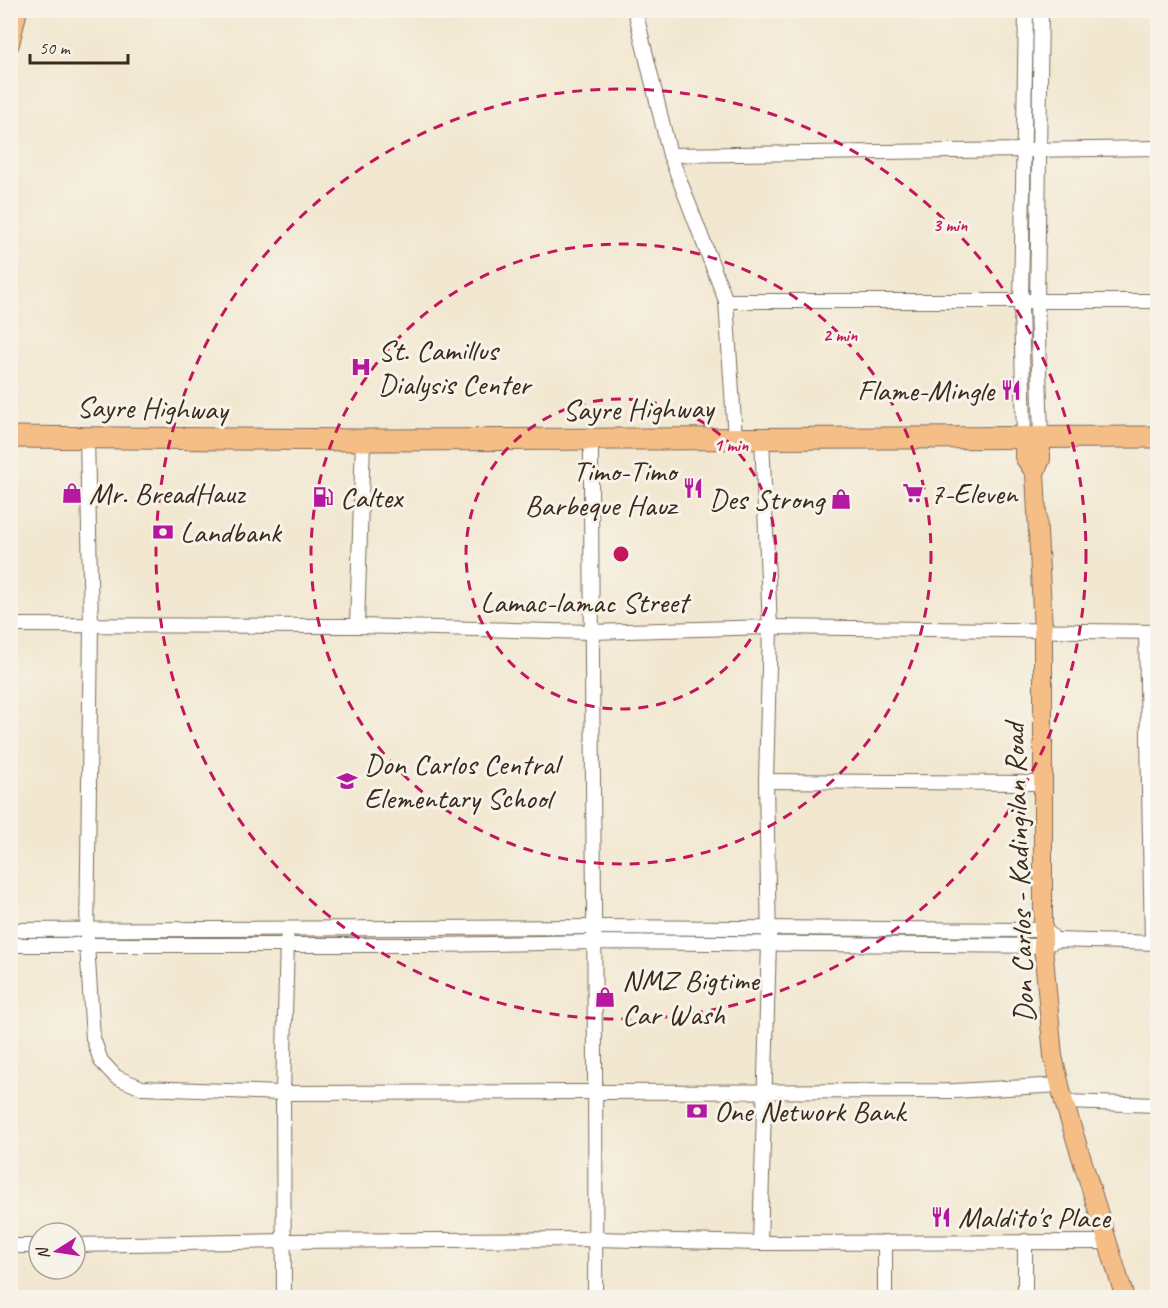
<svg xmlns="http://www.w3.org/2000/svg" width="1168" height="1308" font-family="Caveat,sans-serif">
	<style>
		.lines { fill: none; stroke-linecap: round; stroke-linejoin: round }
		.minor-casing { stroke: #7b6c5c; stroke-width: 16 }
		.major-casing { stroke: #7b6c5c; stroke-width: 20 }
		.highway-casing { stroke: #7b6c5c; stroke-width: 23 }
		.minor { stroke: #fff; stroke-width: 14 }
		.major { stroke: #f6be87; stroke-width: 18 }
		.highway { stroke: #f6be87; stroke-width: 21 }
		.ring { fill: none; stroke: #c2185b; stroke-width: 3; stroke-dasharray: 10 8 }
		.labels { text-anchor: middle; stroke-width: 6; stroke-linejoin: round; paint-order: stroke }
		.poi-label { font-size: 30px; fill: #3b2a1e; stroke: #f7f3e8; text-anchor: start }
		.street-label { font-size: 30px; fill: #3b2a1e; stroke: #f7f3e8 }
		.centre { fill: #c2185b; stroke: #f7f3e8; stroke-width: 3 }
		.ring-label { font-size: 18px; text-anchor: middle; font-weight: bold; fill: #c2185b; stroke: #f7f3e8; stroke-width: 6; stroke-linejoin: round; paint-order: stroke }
	</style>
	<rect width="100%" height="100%" fill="#f7f3e8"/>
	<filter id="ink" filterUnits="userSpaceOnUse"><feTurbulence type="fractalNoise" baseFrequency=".0167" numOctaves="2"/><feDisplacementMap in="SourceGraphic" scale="12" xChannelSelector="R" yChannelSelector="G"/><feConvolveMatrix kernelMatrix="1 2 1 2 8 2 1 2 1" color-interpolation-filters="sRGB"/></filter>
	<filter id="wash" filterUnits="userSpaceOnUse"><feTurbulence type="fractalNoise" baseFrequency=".008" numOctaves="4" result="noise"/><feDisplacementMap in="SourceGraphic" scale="24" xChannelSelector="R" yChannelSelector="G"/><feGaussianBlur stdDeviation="1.35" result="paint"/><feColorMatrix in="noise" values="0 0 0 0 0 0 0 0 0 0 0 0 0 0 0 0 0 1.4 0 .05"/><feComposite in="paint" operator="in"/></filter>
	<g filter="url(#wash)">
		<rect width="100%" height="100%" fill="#f2e7d0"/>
	</g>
	<g filter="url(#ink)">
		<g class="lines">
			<!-- minor casing -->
			<g class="minor-casing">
				<g id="minor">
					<polyline points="635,10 670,155 726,301 735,438"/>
					<polyline points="1041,10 1037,302 1041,439"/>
					<polyline points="670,155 1158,148"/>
					<polyline points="726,301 1158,301"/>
					<polyline points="87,437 91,625 87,944 93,1038 101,1061 116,1077 142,1088 283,1093 955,1091 1060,1085"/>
					<polyline points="1024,439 1021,302 1026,10"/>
					<path d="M591,440c0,286 6,571 4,858"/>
					<polyline points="10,625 357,626 591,632 770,627 1158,632"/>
					<polyline points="357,626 363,440"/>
					<polyline points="1146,633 1152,943"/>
					<polyline points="766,781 1042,783"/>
					<polyline points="10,930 596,927 1043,930 1051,935"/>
					<polyline points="10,945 435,945 596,942 1043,946 1057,940 1158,943"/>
					<polyline points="1064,1102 1158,1105"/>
					<polyline points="1025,1241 1025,1298"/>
					<polyline points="885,1242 885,1298"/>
					<polyline points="760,1243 769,943 766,781 770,627 762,437"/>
					<polyline points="75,1245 285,1241 595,1239 760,1243 1107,1242"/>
					<polyline points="10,1246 39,1246"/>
					<polyline points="284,1298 283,1093 287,939"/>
				</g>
			</g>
			<!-- major casing -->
			<g class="major-casing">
				<g id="major">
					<polyline points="10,44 18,10"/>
					<polyline points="1024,439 1024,457 1035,473"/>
					<polyline points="1035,473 1043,630 1043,946 1053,1056 1064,1102 1125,1298"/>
					<polyline points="1035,473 1041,459 1041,439"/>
				</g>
			</g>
			<!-- highway casing -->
			<g class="highway-casing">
				<polyline id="highway" points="10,437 363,440 1158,437"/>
			</g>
			<!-- minor -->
			<use href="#minor" class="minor"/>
			<!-- major -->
			<use href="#major" class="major"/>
			<!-- highway -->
			<use href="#highway" class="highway"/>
		</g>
	</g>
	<!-- distance rings -->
	<g class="ring">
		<circle cx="621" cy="554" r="155"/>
		<circle cx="621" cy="554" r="310"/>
		<circle cx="621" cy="554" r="465"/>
	</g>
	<!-- icons -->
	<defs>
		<g id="hospital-bare" transform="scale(1.62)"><path d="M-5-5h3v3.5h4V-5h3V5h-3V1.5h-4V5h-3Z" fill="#b5179e" stroke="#f7f3e8" stroke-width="2.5" paint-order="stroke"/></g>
		<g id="restaurant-bare" transform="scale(1.62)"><path d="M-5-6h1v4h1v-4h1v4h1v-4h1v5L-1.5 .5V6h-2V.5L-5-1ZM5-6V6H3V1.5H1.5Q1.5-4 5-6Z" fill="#b5179e" stroke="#f7f3e8" stroke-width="2.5" paint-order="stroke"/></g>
		<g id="shop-bare" transform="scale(1.62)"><path d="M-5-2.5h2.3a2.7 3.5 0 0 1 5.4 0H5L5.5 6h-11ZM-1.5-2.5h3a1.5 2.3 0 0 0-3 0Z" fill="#b5179e" stroke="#f7f3e8" stroke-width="2.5" paint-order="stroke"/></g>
		<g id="supermarket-bare" transform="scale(1.62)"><path d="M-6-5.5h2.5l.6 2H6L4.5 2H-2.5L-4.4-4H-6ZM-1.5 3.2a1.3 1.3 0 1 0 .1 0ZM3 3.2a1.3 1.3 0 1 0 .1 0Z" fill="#b5179e" stroke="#f7f3e8" stroke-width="2.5" paint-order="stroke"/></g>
		<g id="fuel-bare" transform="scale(1.62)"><path d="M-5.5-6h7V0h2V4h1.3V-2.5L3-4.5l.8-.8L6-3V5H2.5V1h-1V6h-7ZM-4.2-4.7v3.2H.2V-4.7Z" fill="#b5179e" stroke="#f7f3e8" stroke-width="2.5" paint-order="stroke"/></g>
		<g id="bank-bare" transform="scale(1.62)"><path d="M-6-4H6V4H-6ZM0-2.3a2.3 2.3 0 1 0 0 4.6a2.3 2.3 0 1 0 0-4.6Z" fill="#b5179e" stroke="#f7f3e8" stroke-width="2.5" paint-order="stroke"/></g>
		<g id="school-bare" transform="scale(1.62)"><path d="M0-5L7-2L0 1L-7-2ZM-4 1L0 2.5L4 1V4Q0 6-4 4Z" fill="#b5179e" stroke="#f7f3e8" stroke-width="2.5" paint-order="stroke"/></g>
	</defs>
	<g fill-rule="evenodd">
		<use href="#hospital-bare" x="361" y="367"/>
		<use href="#restaurant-bare" x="1011" y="390"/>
		<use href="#restaurant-bare" x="693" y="488"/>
		<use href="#shop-bare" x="72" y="493"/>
		<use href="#supermarket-bare" x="913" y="493"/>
		<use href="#fuel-bare" x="323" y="497"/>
		<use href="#shop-bare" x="841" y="499"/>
		<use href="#bank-bare" x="163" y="532"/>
		<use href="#school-bare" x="347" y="781"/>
		<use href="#shop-bare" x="605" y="997"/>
		<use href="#bank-bare" x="697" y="1111"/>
		<use href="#restaurant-bare" x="941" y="1217"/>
	</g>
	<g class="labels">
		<!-- poi labels -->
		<g class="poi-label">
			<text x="378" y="360">St. Camillus<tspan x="378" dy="34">Dialysis Center</tspan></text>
			<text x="994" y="400" text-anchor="end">Flame-Mingle</text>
			<text x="676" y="481" text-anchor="end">Timo-Timo<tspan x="676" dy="34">Barbeque Hauz</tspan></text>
			<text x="89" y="503">Mr. BreadHauz</text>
			<text x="930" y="503">7-Eleven</text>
			<text x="340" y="507">Caltex</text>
			<text x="824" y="509" text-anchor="end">Des Strong</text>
			<text x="180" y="542">Landbank</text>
			<text x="364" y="774">Don Carlos Central<tspan x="364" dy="34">Elementary School</tspan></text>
			<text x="622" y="990">NMZ Bigtime<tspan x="622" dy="34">Car Wash</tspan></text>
			<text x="714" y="1121">One Network Bank</text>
			<text x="958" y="1227">Maldito's Place</text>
		</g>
		<!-- street labels -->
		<g class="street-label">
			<text transform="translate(152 408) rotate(1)" y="10">Sayre Highway</text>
			<text transform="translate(638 409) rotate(-1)" y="10">Sayre Highway</text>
			<text x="584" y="612">Lamac-lamac Street</text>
			<text transform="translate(1019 873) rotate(-92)" y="10">Don Carlos - Kadingilan Road</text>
		</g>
	</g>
	<circle cx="621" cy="554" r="9" class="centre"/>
	<g class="ring-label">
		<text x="950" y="231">3 min</text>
		<text x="840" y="341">2 min</text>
		<text x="731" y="451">1 min</text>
	</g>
	<!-- margin -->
	<rect width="1168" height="1308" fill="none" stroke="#f7f3e8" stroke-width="36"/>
	<!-- north arrow -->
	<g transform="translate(57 1251) rotate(258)"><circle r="28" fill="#f7f3e8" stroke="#aca397" stroke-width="1.5"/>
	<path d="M0-4.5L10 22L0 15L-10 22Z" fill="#b5179e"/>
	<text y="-9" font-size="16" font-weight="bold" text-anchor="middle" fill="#3b2a1e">N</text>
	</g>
	<!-- scale -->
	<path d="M30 54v9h98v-9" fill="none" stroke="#3b2a1e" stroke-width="3"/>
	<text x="39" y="54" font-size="18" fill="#3b2a1e" stroke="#f7f3e8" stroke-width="4.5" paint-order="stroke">50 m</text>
</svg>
